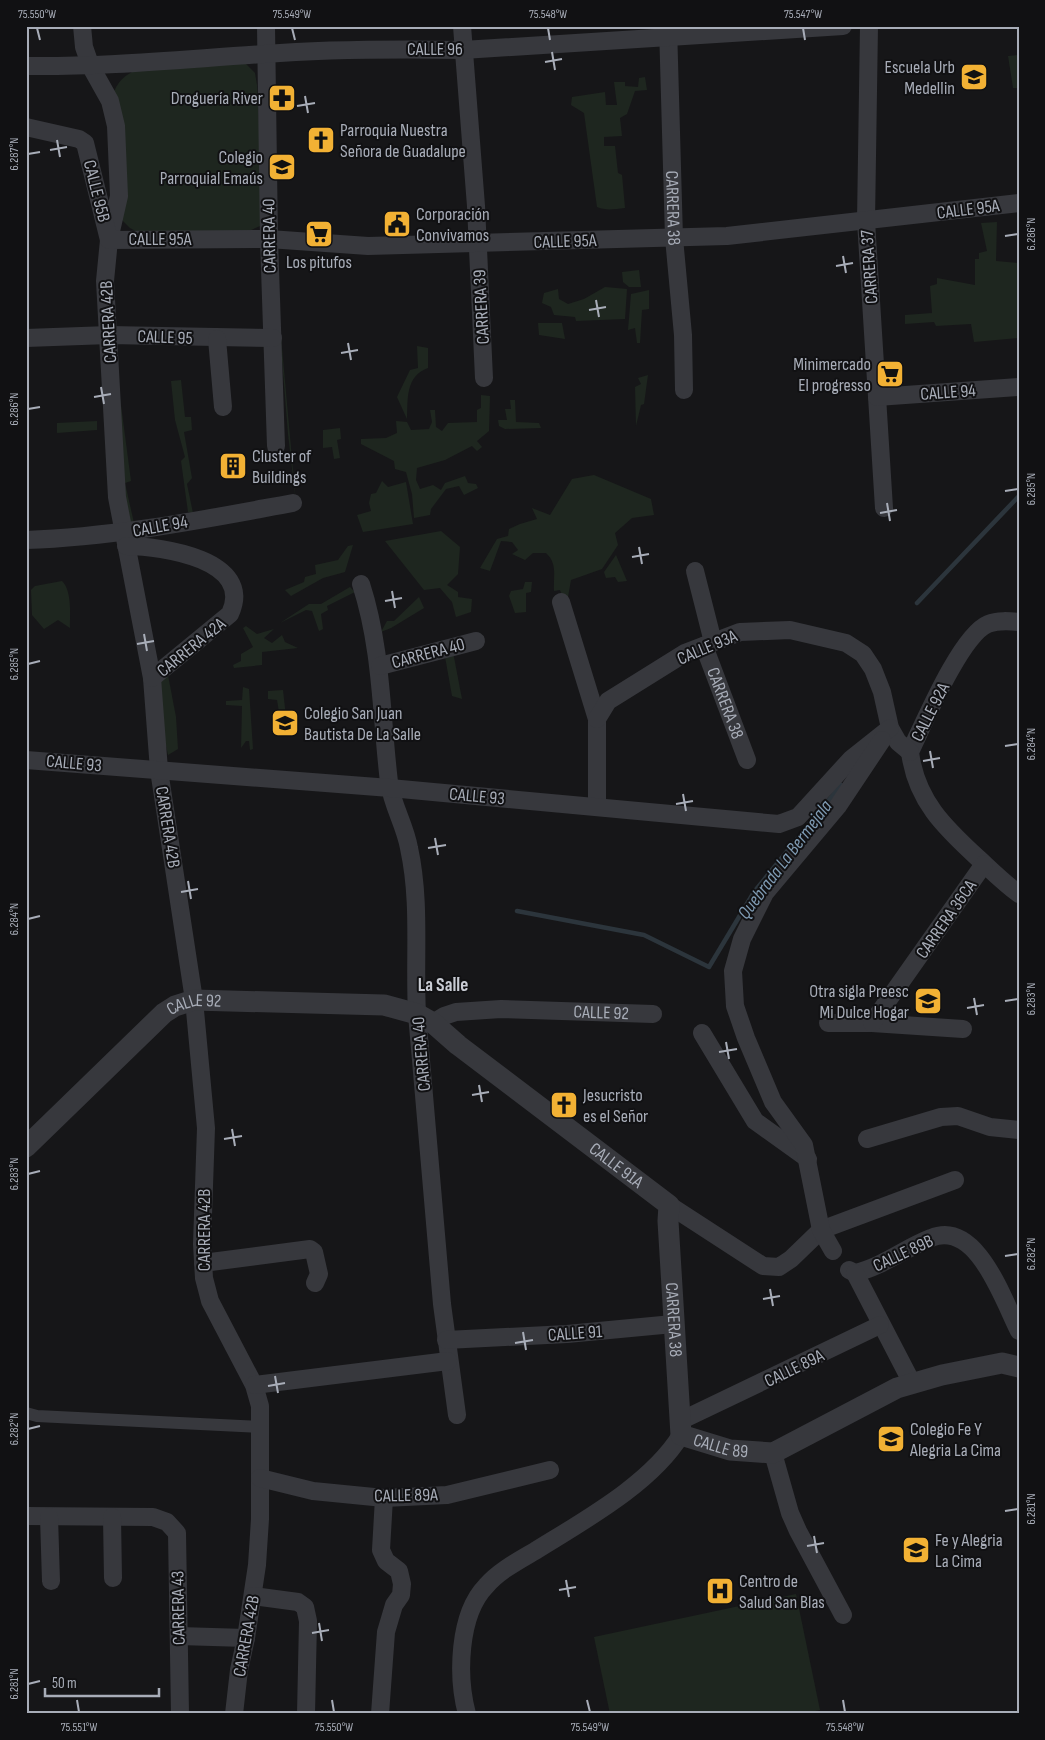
<svg xmlns="http://www.w3.org/2000/svg" width="1045" height="1740" font-family="'Sofia Sans Condensed',sans-serif">
	<style>
		.green { fill: #1e261f }
		.lines { fill: none; stroke-linecap: round; stroke-linejoin: round }
		.stream { stroke: #2c353c; stroke-width: 4.5 }
		.pedestrian { stroke: #37383d; stroke-width: 12 }
		.minor { stroke: #37383d; stroke-width: 18 }
		.tertiary { stroke: #37383d; stroke-width: 21 }
		.ticks { fill: none; stroke: #a8adb8; stroke-width: 2 }
		.labels { text-anchor: middle; stroke-width: 4; stroke-linejoin: round; paint-order: stroke }
		.street-label { font-size: 18px; fill: #a8adb8; stroke: #111113 }
		.poi-label { font-size: 18px; fill: #a8adb8; stroke: #111113; text-anchor: start }
		.water-label { font-size: 19px; font-style: italic; fill: #7f9bb3; stroke: #111113 }
		.neighbourhood-label { font-size: 19px; font-weight: bold; fill: #c9ccd4; stroke: #111113 }
		.neatline { fill: none; stroke: #a8adb8; stroke-width: 2 }
		.ticks-label { font-size: 12px; text-anchor: middle; fill: #a8adb8 }
	</style>
	<rect width="100%" height="100%" fill="#161618"/>
	<!-- green -->
	<g class="green">
		<polygon points="1019,55 1019,88 1013,88 1008,56"/>
		<path d="M245,63l10,10 2,12 7,133 -4,8 -15,7 -104,1 -11,-6 -8,-8 -9,-126c6,-15 13,-20 28,-26z"/>
		<path d="M645,77l2,13 -12,1 -8,23 -7,4 2,18 -18,1v9h11l3,27 4,2 3,33c-11,1 -18,3 -28,-1l-13,-94 -13,-8 1,-8 33,-5 1,13h11l-3,-23h11v4l13,1 1,-9z"/>
		<polygon points="997,222 996,261 1019,263 1019,338 974,342 971,324 936,326 934,322 905,324 905,315 932,313 930,286 937,284 937,278 975,285 975,259 979,259 979,253 987,251 981,223"/>
		<polygon points="273,248 296,503 288,434"/>
		<polygon points="639,270 641,287 629,287 623,282 622,272"/>
		<polygon points="605,287 627,289 625,319 576,321 575,317 554,315 551,307 542,303 544,293 558,289 559,299 568,304 584,299"/>
		<polygon points="649,290 649,309 642,310 640,343 637,343 635,328 628,330 631,294"/>
		<polygon points="538,323 562,323 565,339 539,335"/>
		<path d="M417,346l11,2v20c-23,8 -20,32 -21,51l-10,-22 13,-27 8,-2z"/>
		<polygon points="114,352 131,481 125,483 134,523 125,520"/>
		<polygon points="648,375 644,404 641,405 636,426 635,387 641,384 638,378"/>
		<polygon points="181,380 185,417 191,417 192,430 184,432 192,478 187,484 193,513 188,512 181,461 185,457 175,420 171,381"/>
		<polygon points="481,395 490,396 489,431 477,441 482,447 477,451 472,446 445,460 417,468 416,480 420,489 433,485 441,490 445,483 465,476 468,483 476,484 478,488 464,495 459,486 446,489 431,509 430,515 414,518 412,494 406,472 395,469 394,461 361,444 361,439 386,438 397,433 396,421 407,422 411,430 429,429 432,422 430,410 435,410 436,427 442,431 448,423 477,422 477,410 481,408"/>
		<polygon points="510,400 515,400 516,422 539,423 541,428 505,429 499,426 498,420 507,420 505,409 511,409"/>
		<polygon points="97,421 97,430 57,433 57,423"/>
		<polygon points="340,428 341,439 337,440 340,458 334,459 332,447 323,448 323,430"/>
		<path d="M594,475l57,24 3,16 -22,3 -17,15 3,12 -16,24 -31,11 -3,17 -5,1 -3,-8 -6,1c-1,-15 4,-27 -8,-38h-13l-8,7 -13,-6 6,-4 -6,-8 -11,-1 -11,30 -10,-3 17,-29 11,-3 1,-7 11,-5 17,-5 -5,-11 18,7 22,-36z"/>
		<polygon points="382,481 388,487 406,482 413,524 363,532 357,515 371,511 369,503 371,494 376,493"/>
		<polygon points="441,531 460,547 458,574 447,585 458,592 458,597 472,599 471,612 456,617 452,602 440,588 424,590 385,541"/>
		<polygon points="353,545 345,572 323,578 291,596 285,590 304,582 305,577 316,574 315,565 338,560 348,546"/>
		<polygon points="616,555 627,581 618,582 615,577 606,578 604,572"/>
		<path d="M62,581c10,10 8,33 8,47l-12,-8 -14,9 -12,-14 -1,-25 4,-4z"/>
		<polygon points="525,582 532,582 531,592 526,593 526,612 515,613 509,596 511,591 523,589"/>
		<polygon points="350,587 355,592 327,606 328,610 321,614 323,629 319,631 312,611 306,610 280,623 309,604 321,604"/>
		<polygon points="419,597 424,608 391,628 381,632 387,621 394,621"/>
		<polygon points="246,626 257,634 274,629 264,638 272,643 282,635 285,642 298,648 262,652 262,665 234,668 233,665 241,661 241,654 253,647 243,628"/>
		<polygon points="444,651 453,652 462,699 452,696"/>
		<polygon points="168,675 176,717 178,749 168,755 159,713 159,680"/>
		<polygon points="243,687 249,689 253,749 250,750 249,741 246,741 241,748 242,706 226,705 226,701 242,700"/>
		<polygon points="283,690 286,717 280,718 277,700 268,699 268,691"/>
		<polygon points="796,1594 820,1710 800,1714 610,1714 594,1637"/>
	</g>
	<g class="lines">
		<!-- stream -->
		<g class="stream">
			<polyline points="917,603 1019,496"/>
			<polyline points="517,911 644,935 709,967 754,892 841,785"/>
		</g>
		<!-- pedestrian -->
		<polyline class="pedestrian" points="26,1413 37,1416 261,1427"/>
		<!-- minor -->
		<g class="minor">
			<polyline points="82,26 84,47 91,67 110,101 116,126 119,196 109,240 105,281 117,497 152,678 159,770 194,1000 206,1128 202,1244 204,1278 210,1301 254,1385 260,1406 260,1519 257,1565 246,1638 239,1670 234,1714"/>
			<polyline points="266,26 269,239 276,446"/>
			<polyline points="462,26 476,206 484,378"/>
			<path id="s1" d="M668,26l6,212 9,97 1,55"/>
			<polyline points="869,26 866,221 884,508"/>
			<path d="M26,66c80,1 159,-7 239,-12 66,-5 132,-5 198,-4l380,-24"/>
			<polyline points="26,127 79,139 85,143 109,240 269,239 368,246 727,236 1019,203"/>
			<polyline points="26,338 109,335 273,338"/>
			<polyline points="217,339 223,407"/>
			<polyline points="877,397 1019,387"/>
			<path d="M26,540c90,-3 179,-21 267,-37"/>
			<path d="M126,546c37,0 129,14 104,68l-78,64"/>
			<polyline points="695,571 713,642"/>
			<path d="M361,584c21,65 20,131 28,198 3,23 16,43 20,66 12,55 5,110 8,166l25,290 15,111"/>
			<polyline points="561,602 597,719 597,807"/>
			<path d="M1019,622c-10,-1 -21,-2 -31,2 -27,11 -64,99 -78,128 6,48 34,75 69,107 13,12 25,24 40,35"/>
			<path id="s2" d="M704,646l43,114"/>
			<polyline points="380,666 476,641"/>
			<polyline points="597,719 608,701 685,653 740,632 790,630 846,643 863,654 873,669 882,692 890,728 898,742 910,752"/>
			<polyline points="26,760 390,788 779,824 798,817 851,759 890,728"/>
			<path id="s3" d="M433,1023l11,-7 12,-4 45,-3 152,5"/>
			<polyline points="828,1023 872,1023 963,1029"/>
			<polyline points="872,1023 984,864"/>
			<polyline points="702,1033 755,1121 808,1159"/>
			<polyline points="867,1139 941,1117 958,1116 990,1127 1019,1130"/>
			<polyline points="669,1205 763,1266 779,1267 791,1259 821,1230 955,1180"/>
			<polyline points="833,1251 821,1230 804,1145 773,1102 746,1038 735,1006 733,971 742,939 765,893 838,806 882,740"/>
			<polyline points="203,1263 310,1249 314,1252 319,1274 315,1283"/>
			<path d="M849,1270l6,3c27,-6 50,-25 76,-35 46,-19 72,62 88,93"/>
			<polyline points="855,1273 912,1383"/>
			<polyline points="446,1340 567,1334 673,1324"/>
			<polyline points="254,1385 448,1361"/>
			<polyline points="680,1421 880,1325"/>
			<polyline points="773,1453 790,1513 798,1531 843,1615"/>
			<polyline points="260,1478 313,1491 384,1498 447,1495 550,1470"/>
			<polyline points="26,1516 153,1517 167,1522 177,1533 180,1714"/>
			<polyline points="49,1517 51,1581"/>
			<polyline points="112,1517 113,1578"/>
			<polyline points="253,1596 298,1602 305,1607 308,1621 306,1714"/>
			<polyline points="179,1636 246,1638"/>
			<polyline points="380,1714 386,1632 394,1605 401,1595 402,1584 399,1571 386,1561 381,1550 384,1498"/>
			<path d="M467,1714c-10,-37 -9,-99 19,-128 13,-15 32,-25 49,-35 48,-30 116,-67 146,-116"/>
		</g>
		<!-- tertiary -->
		<path class="tertiary" id="s4" d="M26,1147l138,-134 11,-7 19,-6 190,5 33,9 16,9 25,22 211,160 -1,16 13,214 49,15 43,3 124,-65 45,-13 60,-12 17,4"/>
	</g>
	<!-- ticks -->
	<path class="ticks" d="M37,28l3,12M292,28l3,12M548,28l2,12M803,28l2,12M552,52l3,18M545,62l17,-3M305,96l3,17M297,106l18,-3M57,140l3,17M50,150l17,-3M28,154l12,-2M1005,236l13,-2M843,256l3,17M836,266l17,-3M596,300l3,17M589,310l17,-3M348,343l3,17M341,353l17,-3M101,387l3,17M94,397l17,-3M28,409l12,-2M1005,491l13,-2M887,503l3,18M880,513l17,-3M639,547l3,17M632,557l17,-3M392,591l3,17M385,601l17,-3M144,634l3,17M137,644l17,-3M28,664l12,-3M1005,746l13,-2M930,751l3,17M923,761l17,-3M683,794l3,17M676,804l17,-3M435,838l3,17M428,848l18,-3M188,881l3,18M181,892l17,-3M28,919l12,-3M974,998l3,17M1005,1001l13,-2M967,1008l17,-3M726,1042l3,17M719,1052l18,-3M479,1085l3,17M472,1095l17,-3M232,1129l3,17M224,1139l18,-3M28,1174l12,-3M1005,1256l13,-2M770,1289l3,17M763,1299l17,-3M523,1332l3,18M515,1343l18,-3M275,1376l3,17M268,1386l17,-3M28,1429l12,-3M1005,1511l13,-2M814,1536l3,17M807,1546l17,-3M566,1580l3,17M559,1590l17,-3M319,1623l3,18M312,1633l17,-3M28,1684l12,-3M77,1700l2,12M332,1700l2,12M587,1700l3,12M843,1700l2,12"/>
	<!-- icons -->
	<defs>
		<g id="school-square" transform="scale(1.4375)"><rect x="-9" y="-9" width="18" height="18" rx="4" fill="#f2b134" stroke="#111113"/><path d="M0-5L7-2L0 1L-7-2ZM-4 1L0 2.5L4 1V4Q0 6-4 4Z" fill="#111"/></g>
		<g id="pharmacy-square" transform="scale(1.4375)"><rect x="-9" y="-9" width="18" height="18" rx="4" fill="#f2b134" stroke="#111113"/><path d="M-2-6h4v4h4v4h-4v4h-4v-4h-4v-4h4Z" fill="#111"/></g>
		<g id="church-square" transform="scale(1.4375)"><rect x="-9" y="-9" width="18" height="18" rx="4" fill="#f2b134" stroke="#111113"/><path d="M-1.2-6h2.4v3.5h3.3v2.4h-3.3V6h-2.4V-.1h-3.3v-2.4h3.3Z" fill="#111"/></g>
		<g id="civic-square" transform="scale(1.4375)"><rect x="-9" y="-9" width="18" height="18" rx="4" fill="#f2b134" stroke="#111113"/><path d="M-.6-6.5H3V-4.5H.6V-3L4-1V1h2V6H-6V1h2V-1L-.6-3ZM-1.2 2.5V6h2.4V2.5Z" fill="#111"/></g>
		<g id="supermarket-square" transform="scale(1.4375)"><rect x="-9" y="-9" width="18" height="18" rx="4" fill="#f2b134" stroke="#111113"/><path d="M-6-5.5h2.5l.6 2H6L4.5 2H-2.5L-4.4-4H-6ZM-1.5 3.2a1.3 1.3 0 1 0 .1 0ZM3 3.2a1.3 1.3 0 1 0 .1 0Z" fill="#111"/></g>
		<g id="building-square" transform="scale(1.4375)"><rect x="-9" y="-9" width="18" height="18" rx="4" fill="#f2b134" stroke="#111113"/><path d="M-4-6H4V6H1V3H-1V6H-4ZM-2.5-4.3h1.7v1.8h-1.7ZM.8-4.3h1.7v1.8H.8ZM-2.5-1h1.7V.8h-1.7ZM.8-1h1.7V.8H.8Z" fill="#111"/></g>
		<g id="hospital-square" transform="scale(1.4375)"><rect x="-9" y="-9" width="18" height="18" rx="4" fill="#f2b134" stroke="#111113"/><path d="M-5-5h3v3.5h4V-5h3V5h-3V1.5h-4V5h-3Z" fill="#111"/></g>
	</defs>
	<g fill-rule="evenodd">
		<use href="#school-square" x="974" y="77"/>
		<use href="#pharmacy-square" x="282" y="98"/>
		<use href="#church-square" x="321" y="140"/>
		<use href="#school-square" x="282" y="167"/>
		<use href="#civic-square" x="397" y="224"/>
		<use href="#supermarket-square" x="319" y="234"/>
		<use href="#supermarket-square" x="890" y="374"/>
		<use href="#building-square" x="233" y="466"/>
		<use href="#school-square" x="285" y="723"/>
		<use href="#school-square" x="928" y="1001"/>
		<use href="#church-square" x="564" y="1105"/>
		<use href="#school-square" x="891" y="1439"/>
		<use href="#school-square" x="916" y="1550"/>
		<use href="#hospital-square" x="720" y="1591"/>
	</g>
	<g class="labels">
		<!-- street labels -->
		<g class="street-label">
			<text x="435" y="55">CALLE 96</text>
			<text transform="translate(97 191) rotate(76)" y="6">CALLE 95B</text>
			<text dy="6" stroke="none"><textPath href="#s1" startOffset="182">CARRERA 38</textPath></text>
			<text transform="translate(968 209) rotate(-7)" y="6">CALLE 95A</text>
			<text transform="translate(269 236) rotate(-91)" y="6">CARRERA 40</text>
			<text x="160" y="245">CALLE 95A</text>
			<text transform="translate(565 241) rotate(-2)" y="6">CALLE 95A</text>
			<text transform="translate(869 267) rotate(-94)" y="6">CARRERA 37</text>
			<text transform="translate(481 307) rotate(-93)" y="6">CARRERA 39</text>
			<text transform="translate(108 322) rotate(-93)" y="6">CARRERA 42B</text>
			<text transform="translate(165 337) rotate(2)" y="6">CALLE 95</text>
			<text transform="translate(948 392) rotate(-4)" y="6">CALLE 94</text>
			<text transform="translate(160 526) rotate(-10)" y="6">CALLE 94</text>
			<text transform="translate(191 647) rotate(-39)" y="6">CARRERA 42A</text>
			<text transform="translate(707 647) rotate(-23)" y="6">CALLE 93A</text>
			<text transform="translate(428 653) rotate(-15)" y="6">CARRERA 40</text>
			<text dy="6" stroke="none"><textPath href="#s2" startOffset="61">CARRERA 38</textPath></text>
			<text transform="translate(930 712) rotate(-63)" y="6">CALLE 92A</text>
			<text transform="translate(74 763) rotate(5)" y="6">CALLE 93</text>
			<text transform="translate(477 796) rotate(5)" y="6">CALLE 93</text>
			<text transform="translate(168 827) rotate(81)" y="6">CARRERA 42B</text>
			<text transform="translate(946 919) rotate(-55)" y="6">CARRERA 36CA</text>
			<text dy="6" stroke="none"><textPath href="#s4" startOffset="225">CALLE 92</textPath></text>
			<text dy="6" stroke="none"><textPath href="#s3" startOffset="171">CALLE 92</textPath></text>
			<text transform="translate(421 1054) rotate(-95)" y="6">CARRERA 40</text>
			<text dy="6" stroke="none"><textPath href="#s4" startOffset="700">CALLE 91A</textPath></text>
			<text transform="translate(204 1230) rotate(-90)" y="6">CARRERA 42B</text>
			<text transform="translate(903 1253) rotate(-25)" y="6">CALLE 89B</text>
			<text dy="6" stroke="none"><textPath href="#s4" startOffset="881">CARRERA 38</textPath></text>
			<text transform="translate(575 1333) rotate(-4)" y="6">CALLE 91</text>
			<text transform="translate(794 1368) rotate(-26)" y="6">CALLE 89A</text>
			<text dy="6" stroke="none"><textPath href="#s4" startOffset="1038">CALLE 89</textPath></text>
			<text transform="translate(406 1495) rotate(-1)" y="6">CALLE 89A</text>
			<text transform="translate(178 1608) rotate(-91)" y="6">CARRERA 43</text>
			<text transform="translate(246 1636) rotate(-80)" y="6">CARRERA 42B</text>
		</g>
		<!-- poi labels -->
		<g class="poi-label">
			<text x="955" y="73" text-anchor="end">Escuela Urb<tspan x="955" dy="21">Medellin</tspan></text>
			<text x="263" y="104" text-anchor="end">Droguería River</text>
			<text x="340" y="136">Parroquia Nuestra<tspan x="340" dy="21">Señora de Guadalupe</tspan></text>
			<text x="263" y="163" text-anchor="end">Colegio<tspan x="263" dy="21">Parroquial Emaús</tspan></text>
			<text x="416" y="220">Corporación<tspan x="416" dy="21">Convivamos</tspan></text>
			<text x="319" y="268" text-anchor="middle">Los pitufos</text>
			<text x="871" y="370" text-anchor="end">Minimercado<tspan x="871" dy="21">El progresso</tspan></text>
			<text x="252" y="462">Cluster of<tspan x="252" dy="21">Buildings</tspan></text>
			<text x="304" y="719">Colegio San Juan<tspan x="304" dy="21">Bautista De La Salle</tspan></text>
			<text x="909" y="997" text-anchor="end">Otra sigla Preesc<tspan x="909" dy="21">Mi Dulce Hogar</tspan></text>
			<text x="583" y="1101">Jesucristo<tspan x="583" dy="21">es el Señor</tspan></text>
			<text x="910" y="1435">Colegio Fe Y<tspan x="910" dy="21">Alegria La Cima</tspan></text>
			<text x="935" y="1546">Fe y Alegria<tspan x="935" dy="21">La Cima</tspan></text>
			<text x="739" y="1587">Centro de<tspan x="739" dy="21">Salud San Blas</tspan></text>
		</g>
		<!-- water labels -->
		<g class="water-label">
			<text transform="translate(784 859) rotate(-53)" y="7">Quebrada La Bermejala</text>
		</g>
		<!-- neighbourhood labels -->
		<g class="neighbourhood-label">
			<text x="443" y="991">La Salle</text>
		</g>
	</g>
	<!-- border -->
	<rect width="1045" height="1740" fill="none" stroke="#111113" stroke-width="55"/>
	<!-- scale -->
	<path d="M45 1688v8h114v-8" fill="none" stroke="#a8adb8" stroke-width="2.5"/>
	<text x="52" y="1688" font-size="15" fill="#a8adb8" stroke="#111113" stroke-width="4" paint-order="stroke">50 m</text>
	<rect x="28" y="28" width="990" height="1684" class="neatline"/>
	<g class="ticks-label">
		<text x="37" y="18">75.550°W</text>
		<text x="292" y="18">75.549°W</text>
		<text x="548" y="18">75.548°W</text>
		<text x="803" y="18">75.547°W</text>
		<text transform="translate(14 154) rotate(-90)" y="4">6.287°N</text>
		<text transform="translate(1031 234) rotate(-90)" y="4">6.286°N</text>
		<text transform="translate(14 409) rotate(-90)" y="4">6.286°N</text>
		<text transform="translate(1031 489) rotate(-90)" y="4">6.285°N</text>
		<text transform="translate(14 664) rotate(-90)" y="4">6.285°N</text>
		<text transform="translate(1031 744) rotate(-90)" y="4">6.284°N</text>
		<text transform="translate(14 919) rotate(-90)" y="4">6.284°N</text>
		<text transform="translate(1031 999) rotate(-90)" y="4">6.283°N</text>
		<text transform="translate(14 1174) rotate(-90)" y="4">6.283°N</text>
		<text transform="translate(1031 1254) rotate(-90)" y="4">6.282°N</text>
		<text transform="translate(14 1429) rotate(-90)" y="4">6.282°N</text>
		<text transform="translate(1031 1509) rotate(-90)" y="4">6.281°N</text>
		<text transform="translate(14 1684) rotate(-90)" y="4">6.281°N</text>
		<text x="79" y="1731">75.551°W</text>
		<text x="334" y="1731">75.550°W</text>
		<text x="590" y="1731">75.549°W</text>
		<text x="845" y="1731">75.548°W</text>
	</g>
</svg>
